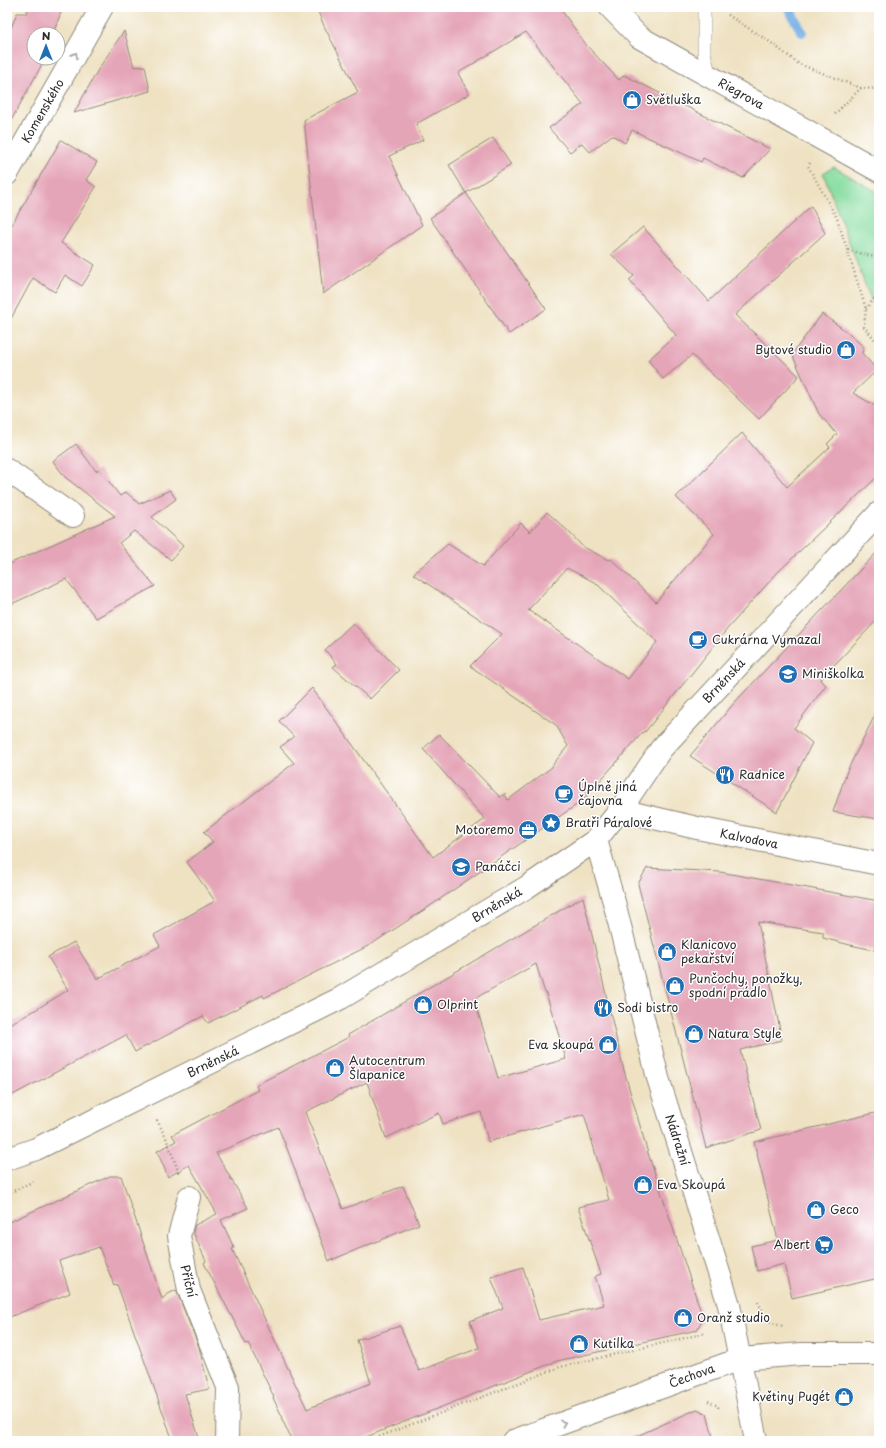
<svg xmlns="http://www.w3.org/2000/svg" width="886" height="1448" font-family="'Playpen Sans',sans-serif">
	<style>
		.green { fill: #86dc9f; stroke: #588465 }
		.lines { fill: none; stroke-linecap: round; stroke-linejoin: round }
		.stream { stroke: #73aee4; stroke-width: 10 }
		.building { fill: #e5a5b8; fill-rule: evenodd }
		.lane-casing { stroke: #8d8677; stroke-width: 14 }
		.street-casing { stroke: #8d8677; stroke-width: 24 }
		.secondary-casing { stroke: #8d8677; stroke-width: 24 }
		.path { stroke: #8d8677; stroke-width: 2.5; stroke-dasharray: 1 3; stroke-linecap: butt }
		.lane { stroke: #fff; stroke-width: 13 }
		.street { stroke: #fff; stroke-width: 22 }
		.secondary { stroke: #fff; stroke-width: 22 }
		.oneway { stroke: #a0a0a0 }
		.labels { text-anchor: middle; stroke-width: 3; stroke-linejoin: round; paint-order: stroke }
		.street-label { font-size: 12px; fill: #2b2b2b; stroke: #fff }
		.poi-label { font-size: 12px; fill: #2b2b2b; stroke: #fff; text-anchor: start }
	</style>
	<rect width="100%" height="100%" fill="#fff"/>
	<filter id="ink" filterUnits="userSpaceOnUse"><feTurbulence type="fractalNoise" baseFrequency=".025" numOctaves="2"/><feDisplacementMap in="SourceGraphic" scale="8" xChannelSelector="R" yChannelSelector="G"/><feConvolveMatrix kernelMatrix="1 2 1 2 8 2 1 2 1" color-interpolation-filters="sRGB"/></filter>
	<filter id="wash" filterUnits="userSpaceOnUse"><feTurbulence type="fractalNoise" baseFrequency=".012" numOctaves="4" result="noise"/><feDisplacementMap in="SourceGraphic" scale="16" xChannelSelector="R" yChannelSelector="G"/><feGaussianBlur stdDeviation="0.9" result="paint"/><feColorMatrix in="noise" values="0 0 0 0 0 0 0 0 0 0 0 0 0 0 0 0 0 1.4 0 .05"/><feComposite in="paint" operator="in"/></filter>
	<g filter="url(#wash)">
		<rect width="100%" height="100%" fill="#efe2c3"/>
		<!-- green -->
		<polygon class="green" points="834,167 879,193 879,317 867,290 823,173"/>
		<g class="lines">
			<!-- stream -->
			<polyline class="stream" points="788,7 802,32"/>
		</g>
		<g id="blocks">
			<!-- building -->
			<g class="building">
				<polygon points="28,7 63,7 53,34 34,34 34,58 44,58 40,68 7,128 7,38 17,13 27,13"/>
				<polygon points="316,7 568,7 562,11 587,46 619,80 624,75 770,149 743,178 703,158 701,162 632,130 625,143 612,135 590,152 582,143 570,152 549,128 583,104 526,32 458,73 469,94 416,124 423,140 389,156 422,225 323,294 304,120 358,92 325,28"/>
				<polygon points="124,31 134,67 145,66 150,91 74,113 99,68"/>
				<polygon points="493,138 511,165 466,193 449,165"/>
				<polygon points="61,140 97,162 86,180 96,187 61,243 95,265 82,286 65,275 55,292 33,278 7,326 7,233"/>
				<polygon points="466,193 546,309 509,334 430,218"/>
				<polygon points="811,206 825,233 735,315 799,376 759,419 692,355 663,379 648,360 676,335 629,280 634,276 611,254 643,227 709,301"/>
				<path d="M822,314l21,15 21,18 -2,6 15,17 -24,23 26,15v67l-102,98 -49,55 -83,104 -1,-1 -62,70 -152,105 -60,39 -106,53 -1,-3 -55,28 -5,-7 -68,36 -9,-17 -119,63v-73l20,-10 41,-25 -20,-33 26,-15 23,37 63,-33 -6,-11 61,-34 -28,-39 26,-20 -9,-10 90,-69 -14,-16 14,-10 -15,-16 33,-33 121,169 52,-38 -62,-70 16,-15 61,63 5,-3 3,6 44,-33 2,-4 14,-17 -12,-21 -86,-59 32,-32 -89,-60 35,-30 35,22 38,-43 9,9 17,-20 21,19 14,15 26,14 3,-1 45,43 58,-68 -38,-37 66,-64 45,54 43,-40 -3,-3 10,-10 -18,-20 -27,-60zM567,568l29,15 61,59 -29,37 -100,-69z"/>
				<polygon points="76,444 96,471 99,469 120,496 126,492 139,504 170,490 176,499 152,517 183,546 171,560 134,531 119,543 155,586 96,618 66,579 7,606 7,565 115,516 65,477 53,461"/>
				<polygon points="879,550 879,616 877,620 820,680 826,685 794,728 812,743 777,812 690,756 735,702"/>
				<polygon points="353,623 399,670 370,699 333,667 337,664 325,650"/>
				<polygon points="879,707 879,819 833,812 847,771"/>
				<polygon points="647,868 720,872 879,901 879,951 850,945 823,938 823,932 758,922 782,1040 740,1050 761,1130 706,1148 638,884"/>
				<path d="M583,897l40,170 24,83 56,168 -6,12 -140,31 -201,80h-64l-10,-22 1,-1 -10,-20 1,-1 -26,-54 -2,1 -42,-81 2,-2 -13,-29 2,-7 22,-11 -28,-49 -21,12 -11,-26 19,-10 -4,-6 86,-45 -2,-5 93,-48 -1,-2zM536,964l9,29h1l20,66 -68,19 -24,-79zM367,1082l19,56 53,-25 4,11 38,-12 7,30 96,-28 25,86 -31,7 23,67 -6,2 9,29 -65,15 -16,-53 -32,10 12,31 -33,13 9,27 -60,23 -19,-45 -43,14 14,43 -64,26 -75,-160 2,-1 -13,-28 27,-12 -32,-55 62,-26 10,24 41,110 90,-37 -16,-38 -60,23 -38,-97z"/>
				<polygon points="879,1112 879,1278 792,1298 784,1264 757,1271 751,1246 778,1240 754,1142"/>
				<polygon points="110,1176 121,1176 162,1299 168,1294 176,1290 199,1347 209,1389 185,1394 200,1441 173,1441 117,1284 114,1285 99,1247 59,1261 70,1293 7,1318 7,1223"/>
				<polygon points="697,1409 707,1414 714,1441 626,1441"/>
			</g>
		</g>
	</g>
	<g filter="url(#ink)">
		<use href="#blocks" fill-opacity="0" stroke="#8d8677" stroke-width="1"/>
		<g class="lines">
			<!-- lane casing -->
			<g class="lane-casing">
				<polyline id="lane" points="704,7 704,53 710,77"/>
			</g>
			<!-- street casing -->
			<g class="street-casing">
				<g id="street">
					<polyline points="7,174 102,7"/>
					<polyline points="7,470 73,516"/>
					<polyline points="620,810 697,828 879,864"/>
					<polyline points="189,1197 179,1236 189,1290 228,1387 227,1441"/>
				</g>
			</g>
			<!-- secondary casing -->
			<g class="secondary-casing">
				<g id="secondary">
					<polyline points="610,7 639,37 879,171"/>
					<polyline points="596,840 614,902 658,1078 729,1305 756,1441"/>
					<polyline points="7,1159 36,1149 341,998 527,887 596,840 620,810 661,749 879,513"/>
					<polyline points="513,1441 740,1359 802,1354 879,1354"/>
				</g>
			</g>
			<!-- path -->
			<g class="path">
				<polyline points="728,15 770,42 799,64 861,88 879,89"/>
				<polyline points="835,114 861,88"/>
				<polyline points="810,163 808,166 837,218 866,309 864,327 879,344"/>
				<polyline points="848,250 879,258"/>
				<path d="M879,260c-4,7 -3,12 0,18"/>
				<polyline points="866,309 879,292"/>
				<polyline points="157,1120 166,1138 179,1173"/>
				<polyline points="7,1194 34,1181"/>
				<polyline points="758,1302 768,1322 783,1326"/>
				<polyline points="708,1401 718,1406 719,1410"/>
				<polyline points="368,1441 560,1367 706,1333"/>
			</g>
			<!-- lane -->
			<use href="#lane" class="lane"/>
			<!-- street -->
			<use href="#street" class="street"/>
			<!-- secondary -->
			<use href="#secondary" class="secondary"/>
		</g>
		<!-- one-way arrows -->
		<defs><path id="oneway-chevron" d="M-2-3.5L2.5 0L-2 3.5" fill="none" stroke-width="1.6" stroke-linecap="round" stroke-linejoin="round"/></defs>
		<g class="oneway">
			<use href="#oneway-chevron" transform="translate(75 55) rotate(-60)"/>
			<use href="#oneway-chevron" transform="translate(563 1423) rotate(-20)"/>
		</g>
	</g>
	<!-- icons -->
	<defs>
		<g id="shop-disc" transform="scale(1)"><circle r="9.5" fill="#1f6fb2" stroke="#fff"/><path d="M-5-2.5h2.3a2.7 3.5 0 0 1 5.4 0H5L5.5 6h-11ZM-1.5-2.5h3a1.5 2.3 0 0 0-3 0Z" fill="#fff"/></g>
		<g id="cafe-disc" transform="scale(1)"><circle r="9.5" fill="#1f6fb2" stroke="#fff"/><path d="M-5.5-4.5H6V0H3Q3 3.5 0 3.5H-2.5Q-5.5 3.5-5.5 0ZM3-3.2v2h1.7v-2ZM-6 4.5H4V6H-6Z" fill="#fff"/></g>
		<g id="school-disc" transform="scale(1)"><circle r="9.5" fill="#1f6fb2" stroke="#fff"/><path d="M0-5L7-2L0 1L-7-2ZM-4 1L0 2.5L4 1V4Q0 6-4 4Z" fill="#fff"/></g>
		<g id="restaurant-disc" transform="scale(1)"><circle r="9.5" fill="#1f6fb2" stroke="#fff"/><path d="M-5-6h1v4h1v-4h1v4h1v-4h1v5L-1.5 .5V6h-2V.5L-5-1ZM5-6V6H3V1.5H1.5Q1.5-4 5-6Z" fill="#fff"/></g>
		<g id="sight-disc" transform="scale(1)"><circle r="9.5" fill="#1f6fb2" stroke="#fff"/><path d="M0-6L1.8-2.2L6-1.7L2.9 1.2L3.7 5.4L0 3.3L-3.7 5.4L-2.9 1.2L-6-1.7L-1.8-2.2Z" fill="#fff"/></g>
		<g id="office-disc" transform="scale(1)"><circle r="9.5" fill="#1f6fb2" stroke="#fff"/><path d="M-6-3h4V-5.5h4V-3h4V5H-6ZM-1-4.5V-3h2v-1.5ZM-6 0V1H6V0Z" fill="#fff"/></g>
		<g id="supermarket-disc" transform="scale(1)"><circle r="9.5" fill="#1f6fb2" stroke="#fff"/><path d="M-6-5.5h2.5l.6 2H6L4.5 2H-2.5L-4.4-4H-6ZM-1.5 3.2a1.3 1.3 0 1 0 .1 0ZM3 3.2a1.3 1.3 0 1 0 .1 0Z" fill="#fff"/></g>
	</defs>
	<g fill-rule="evenodd">
		<use href="#shop-disc" x="632" y="100"/>
		<use href="#shop-disc" x="846" y="350"/>
		<use href="#cafe-disc" x="698" y="640"/>
		<use href="#school-disc" x="788" y="674"/>
		<use href="#restaurant-disc" x="725" y="775"/>
		<use href="#cafe-disc" x="564" y="794"/>
		<use href="#sight-disc" x="551" y="823"/>
		<use href="#office-disc" x="528" y="830"/>
		<use href="#school-disc" x="461" y="867"/>
		<use href="#shop-disc" x="667" y="952"/>
		<use href="#shop-disc" x="675" y="986"/>
		<use href="#shop-disc" x="423" y="1005"/>
		<use href="#restaurant-disc" x="603" y="1008"/>
		<use href="#shop-disc" x="694" y="1034"/>
		<use href="#shop-disc" x="608" y="1045"/>
		<use href="#shop-disc" x="335" y="1068"/>
		<use href="#shop-disc" x="643" y="1185"/>
		<use href="#shop-disc" x="816" y="1210"/>
		<use href="#supermarket-disc" x="824" y="1245"/>
		<use href="#shop-disc" x="683" y="1318"/>
		<use href="#shop-disc" x="579" y="1344"/>
		<use href="#shop-disc" x="844" y="1397"/>
	</g>
	<g class="labels">
		<!-- street labels -->
		<g class="street-label">
			<text transform="translate(741 94) rotate(29)" y="4">Riegrova</text>
			<text transform="translate(43 111) rotate(-60)" y="4">Komenského</text>
			<text transform="translate(724 681) rotate(-47)" y="4">Brněnská</text>
			<text transform="translate(749 839) rotate(11)" y="4">Kalvodova</text>
			<text transform="translate(497 905) rotate(-31)" y="4">Brněnská</text>
			<text transform="translate(213 1062) rotate(-26)" y="4">Brněnská</text>
			<text transform="translate(677 1140) rotate(72)" y="4">Nádražní</text>
			<text transform="translate(188 1281) rotate(76)" y="4">Příční</text>
			<text transform="translate(692 1376) rotate(-20)" y="4">Čechova</text>
		</g>
		<!-- poi labels -->
		<g class="poi-label">
			<text x="646" y="104">Světluška</text>
			<text x="832" y="354" text-anchor="end">Bytové studio</text>
			<text x="712" y="644">Cukrárna Vymazal</text>
			<text x="802" y="678">Miniškolka</text>
			<text x="739" y="779">Radnice</text>
			<text x="578" y="791">Úplně jiná<tspan x="578" dy="14">čajovna</tspan></text>
			<text x="565" y="827">Bratři Páralové</text>
			<text x="514" y="834" text-anchor="end">Motoremo</text>
			<text x="475" y="871">Panáčci</text>
			<text x="681" y="949">Klanicovo<tspan x="681" dy="14">pekařství</tspan></text>
			<text x="689" y="983">Punčochy, ponožky,<tspan x="689" dy="14">spodní prádlo</tspan></text>
			<text x="437" y="1009">Olprint</text>
			<text x="617" y="1012">Sodi bistro</text>
			<text x="708" y="1038">Natura Style</text>
			<text x="594" y="1049" text-anchor="end">Eva skoupá</text>
			<text x="349" y="1065">Autocentrum<tspan x="349" dy="14">Šlapanice</tspan></text>
			<text x="657" y="1189">Eva Skoupá</text>
			<text x="830" y="1214">Geco</text>
			<text x="810" y="1249" text-anchor="end">Albert</text>
			<text x="697" y="1322">Oranž studio</text>
			<text x="593" y="1348">Kutilka</text>
			<text x="830" y="1401" text-anchor="end">Květiny Pugét</text>
		</g>
	</g>
	<!-- margin -->
	<rect width="886" height="1448" fill="none" stroke="#fff" stroke-width="24"/>
	<!-- north arrow -->
	<g transform="translate(46 46)"><circle r="19" fill="#ffffff" stroke="#aaaaaa"/>
	<path d="M0-3L7 15L0 10L-7 15Z" fill="#1f6fb2"/>
	<text y="-6" font-size="11" font-weight="bold" text-anchor="middle" fill="#2b2b2b">N</text>
	</g>
</svg>
